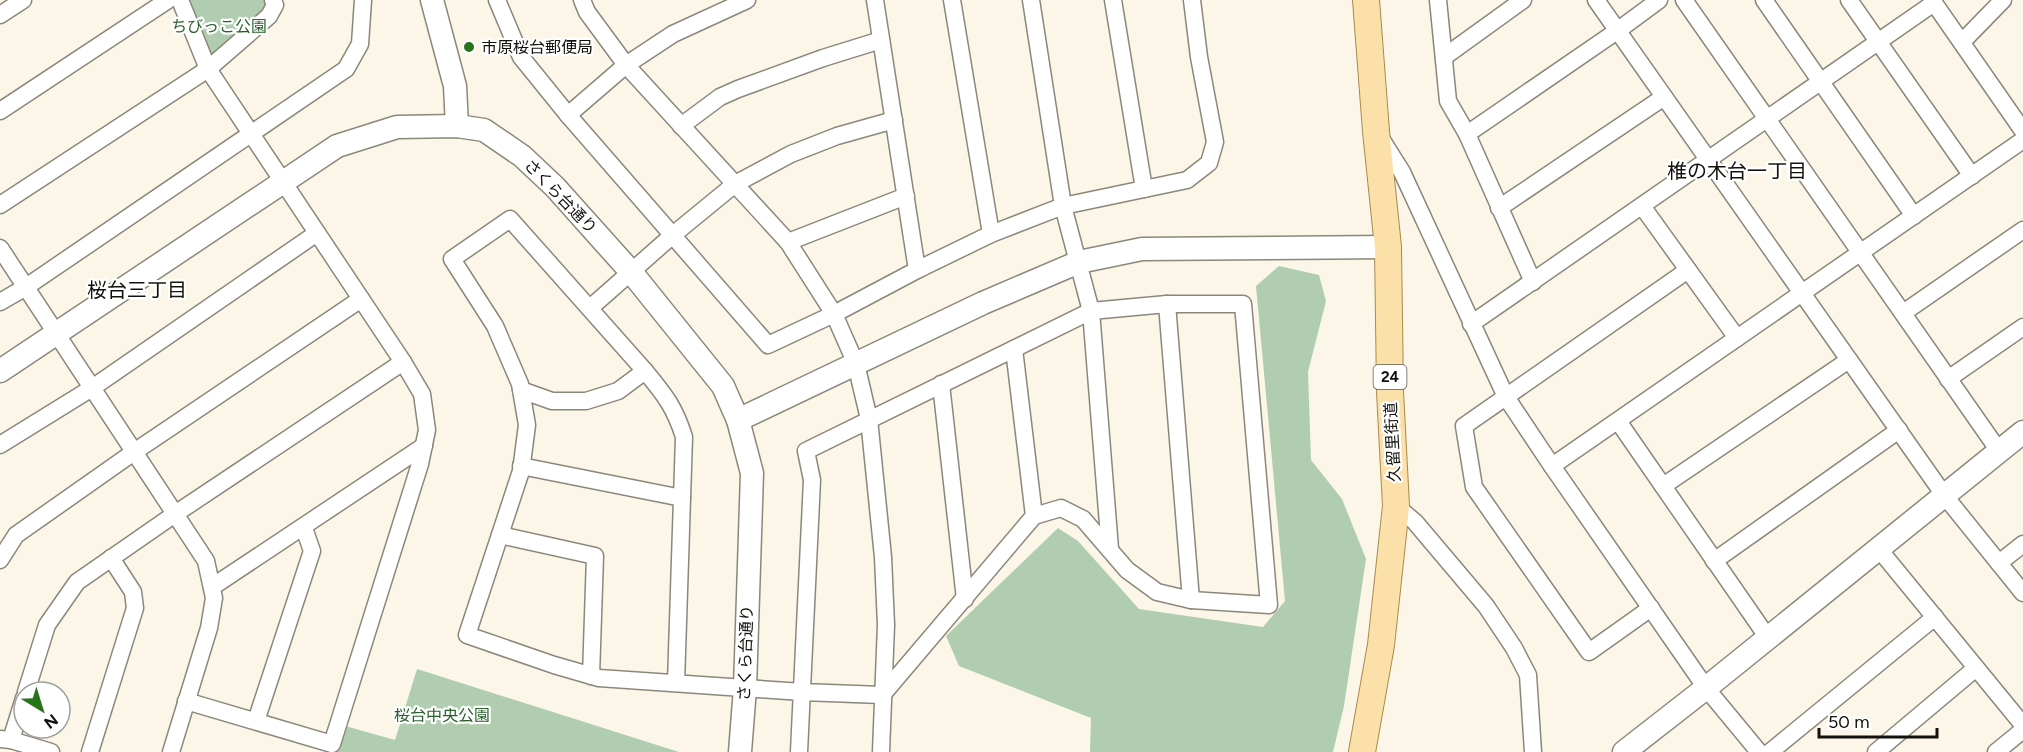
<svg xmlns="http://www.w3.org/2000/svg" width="2023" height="752" font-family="Figtree,'Noto Sans JP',sans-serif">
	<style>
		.green { fill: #b1cdb0 }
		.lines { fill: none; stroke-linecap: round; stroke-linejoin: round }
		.street-casing { stroke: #8c877b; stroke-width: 19 }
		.secondary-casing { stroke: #8c877b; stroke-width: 25 }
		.primary-casing { stroke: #a88a4c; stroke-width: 28 }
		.street { stroke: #fff; stroke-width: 16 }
		.secondary { stroke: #fff; stroke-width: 22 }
		.primary { stroke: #fbe0a9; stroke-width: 26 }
		.poi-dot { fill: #27741a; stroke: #fff; stroke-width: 2 }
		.labels { text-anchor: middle; stroke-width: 4.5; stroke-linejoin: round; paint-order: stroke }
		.shield { fill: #fff; stroke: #5a5855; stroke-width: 1.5 }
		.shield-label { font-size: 15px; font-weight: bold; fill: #13110c }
		.park-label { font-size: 16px; fill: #2a602c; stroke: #fff }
		.poi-label { font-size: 16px; fill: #13110c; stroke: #fff; text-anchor: start }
		.street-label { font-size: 16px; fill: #13110c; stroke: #fff }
		.quarter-label { font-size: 20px; fill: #13110c; stroke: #fff }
	</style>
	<rect width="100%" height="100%" fill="#fbf6e8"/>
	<!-- green -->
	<g class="green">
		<polygon points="182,0 273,0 208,69"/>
		<polygon points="1279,266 1319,275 1326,301 1308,372 1311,460 1342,499 1366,559 1344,706 1333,752 1090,752 1091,718 959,666 946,636 1058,528 1078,541 1139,609 1263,627 1285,601 1256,286"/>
		<polygon points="417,669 679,752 330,752 338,724 395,740"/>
	</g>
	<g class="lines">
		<!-- street casing -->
		<g class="street-casing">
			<g id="street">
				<polyline points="180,0 208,69 403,362 422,394 427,430 420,464 332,744 186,701"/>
				<polyline points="497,0 521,57 568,115 768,345 834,314 917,270 875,0"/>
				<polyline points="582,0 587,12 626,65 788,242 834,314 856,364 869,419 883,557 886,625 881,752"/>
				<polyline points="952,0 991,234"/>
				<polyline points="1031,0 1063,206 1091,311 1110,549"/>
				<polyline points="1113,0 1144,189"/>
				<polyline points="1438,0 1448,101 1467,134 1533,282"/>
				<polyline points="1596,0 1944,495 2023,593"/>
				<polyline points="1684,0 1999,451"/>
				<polyline points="1764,0 1914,216"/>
				<polyline points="1849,0 1972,176"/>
				<polyline points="1932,0 2023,131"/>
				<polyline points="0,15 23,0"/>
				<polyline points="1962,42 2003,0"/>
				<polyline points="1444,57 1523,0"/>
				<polyline points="0,111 168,0"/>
				<polyline points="568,115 626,65 673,34 747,0"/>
				<polyline points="681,126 720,97 738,89 823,58 881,40"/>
				<polyline points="1467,134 1617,31 1659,0"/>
				<polyline points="1380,137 1402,172 1506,397 1552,466 1706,688 1759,752"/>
				<polyline points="0,205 208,69 269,16 275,5 273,0"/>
				<polyline points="1642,206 1737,338"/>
				<polyline points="1499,208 1664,97"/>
				<polyline points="788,242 906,196"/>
				<polyline points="0,248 206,561 214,598 209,628 171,752"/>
				<polyline points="917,270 991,234 1063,206 1187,180 1209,163 1215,142 1199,57 1192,0"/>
				<polyline points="0,302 26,287 346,69 360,44 363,0"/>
				<polyline points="1167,304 1191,600"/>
				<polyline points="590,308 674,234 735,184 791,154 837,136 894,120"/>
				<polyline points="1903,313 2023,230"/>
				<polyline points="1471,324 1934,3"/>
				<polyline points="1014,349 1034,516"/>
				<polyline points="1948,379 2023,327"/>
				<polyline points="941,384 965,599"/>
				<polyline points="521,390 552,401 586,401 618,391 645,371"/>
				<polyline points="1618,421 1768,638"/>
				<polyline points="0,445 92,388 317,233"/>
				<polyline points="521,466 682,498"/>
				<polyline points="1552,466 2023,140"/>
				<polyline points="1663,486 1849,360"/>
				<polyline points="1396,506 1415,522 1486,606 1514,648 1528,675 1533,752"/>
				<polyline points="500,535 595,556 591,676"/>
				<polyline points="1878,548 2023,725"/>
				<polyline points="0,560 16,535 134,452 361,299"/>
				<polyline points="1714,561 1899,430"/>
				<polyline points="1999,563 2023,544"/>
				<polyline points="212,587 424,446"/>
				<polyline points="1651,608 1589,652 1474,487 1464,426 1688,270"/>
				<path d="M676,683l8,-246c-9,-29 -19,-42 -39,-66l-135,-152 -58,40 43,67 25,58 7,41 -6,46 -54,164 87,30 45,13 203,14 80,3 152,-179 27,-8 22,11 44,51 30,22 34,8 78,5 -26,-301h-76l-76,7 -285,140 6,29 -13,272"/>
				<polyline points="26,692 47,625 77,582 175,514 403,362"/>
				<polyline points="256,721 312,551 304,528"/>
				<polyline points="0,739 11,740 51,752"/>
				<polyline points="11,740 24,698"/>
				<polyline points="90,752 135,608 133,592 111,558"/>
				<polyline points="1770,752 1935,617"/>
				<polyline points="1876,752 1976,668"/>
				<polyline points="1996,752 2023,730"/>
			</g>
		</g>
		<!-- secondary casing -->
		<g class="secondary-casing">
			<g id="secondary">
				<polyline points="432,0 455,86 457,126"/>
				<polyline points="0,371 337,146 397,127 457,126 484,130 522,156 555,187 632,273 723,386 738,420 752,473 745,688 740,752"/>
				<polyline points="738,420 983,303 1079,262 1142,249 1388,247"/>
				<polyline points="1624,752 1706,688 2023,432"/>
			</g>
		</g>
		<!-- primary casing -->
		<g class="primary-casing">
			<polyline id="primary" points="1362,752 1381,645 1396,506 1390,392 1388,247 1376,131 1366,0"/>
		</g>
		<!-- street -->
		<use href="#street" class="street"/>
		<!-- secondary -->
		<use href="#secondary" class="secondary"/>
		<!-- primary -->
		<use href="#primary" class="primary"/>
	</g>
	<!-- markers -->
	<circle class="poi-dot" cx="469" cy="47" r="6"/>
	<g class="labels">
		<!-- shield labels -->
		<rect class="shield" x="1373.5" y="365" width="33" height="24" rx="4.5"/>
		<g class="shield-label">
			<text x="1390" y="382">24</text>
		</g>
		<!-- park labels -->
		<g class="park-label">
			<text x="219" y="32">ちびっこ公園</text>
			<text x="442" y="721">桜台中央公園</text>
		</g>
		<!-- poi labels -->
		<g class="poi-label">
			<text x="481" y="53">市原桜台郵便局</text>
		</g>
		<!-- street labels -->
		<g class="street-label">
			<text transform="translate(561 196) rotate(46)" y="6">さくら台通り</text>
			<text transform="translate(1392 442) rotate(-93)" y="6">久留里街道</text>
			<text transform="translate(745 653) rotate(-88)" y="6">さくら台通り</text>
		</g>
		<!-- quarter labels -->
		<g class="quarter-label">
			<text x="1737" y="178">椎の木台一丁目</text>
			<text x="137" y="297">桜台三丁目</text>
		</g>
	</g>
	<!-- north arrow -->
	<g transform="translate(42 710) rotate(142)"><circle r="28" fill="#ffffff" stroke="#a1a09e" stroke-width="1.5"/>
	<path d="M0-4.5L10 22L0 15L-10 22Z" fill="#27741a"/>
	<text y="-9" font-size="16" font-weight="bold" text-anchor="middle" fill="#13110c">N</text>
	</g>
	<!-- scale -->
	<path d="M1819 728v9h118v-9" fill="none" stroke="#13110c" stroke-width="3"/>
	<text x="1828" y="728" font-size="18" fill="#13110c" stroke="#ffffff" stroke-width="4.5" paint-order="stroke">50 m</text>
</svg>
